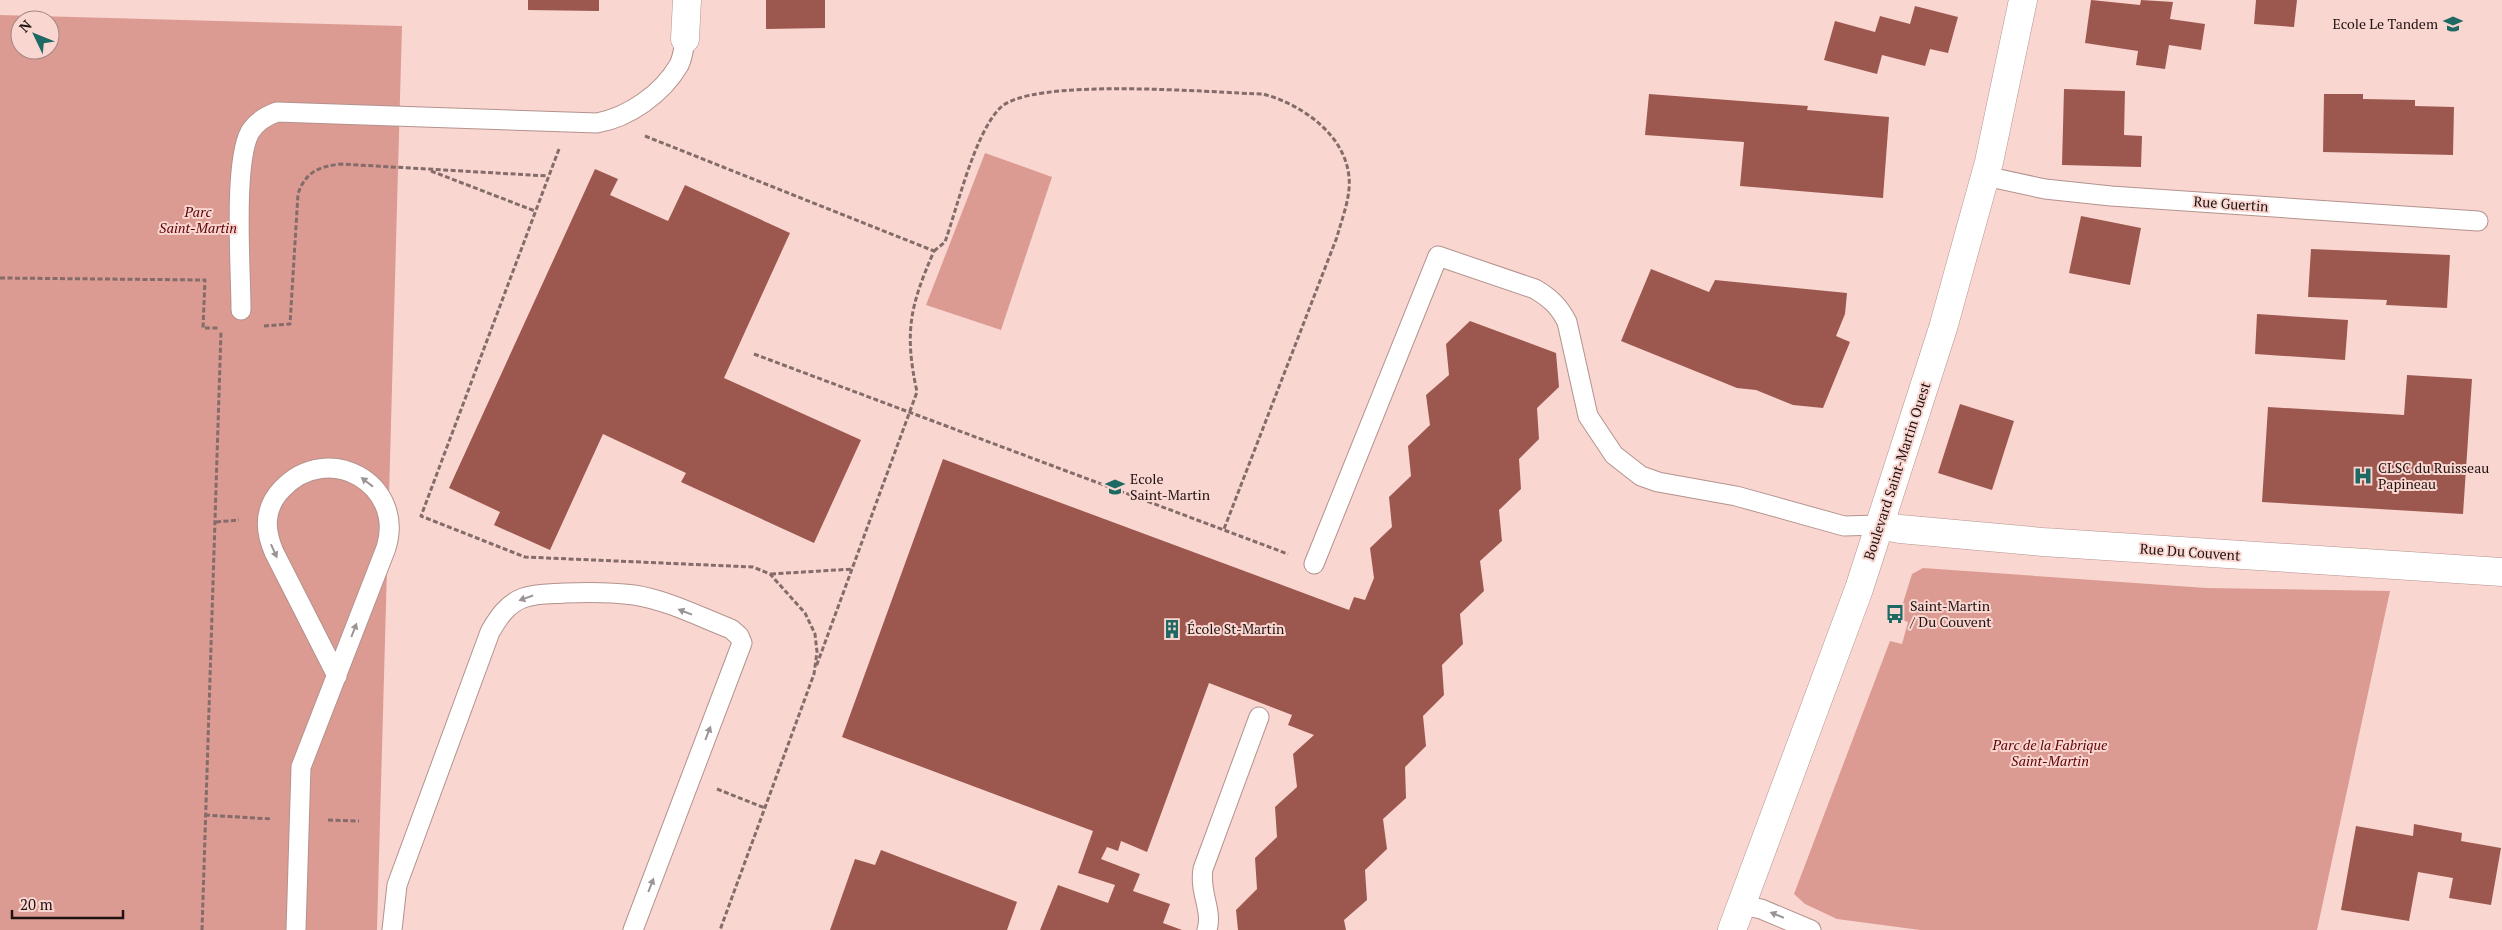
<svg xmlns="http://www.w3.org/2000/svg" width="2502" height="930" font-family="'PT Serif',serif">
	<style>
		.green { fill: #dc9b92; fill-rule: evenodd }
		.building { fill: #9c584f }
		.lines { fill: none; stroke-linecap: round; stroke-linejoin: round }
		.service-casing { stroke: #b3928d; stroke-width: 21 }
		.minor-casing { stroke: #b3928d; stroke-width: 29 }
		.secondary-casing { stroke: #b3928d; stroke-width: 29 }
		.path { stroke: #836c69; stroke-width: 3; stroke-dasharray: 5 2.5; stroke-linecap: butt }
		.service { stroke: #fff; stroke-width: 19 }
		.minor { stroke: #fff; stroke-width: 28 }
		.secondary { stroke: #fff; stroke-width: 28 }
		.oneway { fill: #9a9594 }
		.labels { text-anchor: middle; stroke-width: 4; stroke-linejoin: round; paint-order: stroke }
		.poi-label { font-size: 14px; fill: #1f1311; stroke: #fad6d1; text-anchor: start }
		.street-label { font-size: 14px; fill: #1f1311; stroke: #fad6d1 }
		.park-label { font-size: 14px; font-style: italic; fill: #5e0204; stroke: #fad6d1 }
	</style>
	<rect width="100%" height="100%" fill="#fad6d1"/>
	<!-- green -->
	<g class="green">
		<path d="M0,15l402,11 -25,904h-377zM20,20h30v30h-30z"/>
		<polygon points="985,153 1052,177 1001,330 926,305"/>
		<polygon points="1923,568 2206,588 2390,591 2317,930 1920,930 1837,919 1805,904 1794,894 1890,641 1902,644 1908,622 1898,619 1912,574"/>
	</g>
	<!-- building -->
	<g class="building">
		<polygon points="528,0 599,0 599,11 528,10"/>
		<polygon points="766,0 825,0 825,28 766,29"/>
		<polygon points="2091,0 2140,5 2141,0 2173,2 2170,19 2205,24 2201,50 2169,45 2165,69 2136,65 2138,51 2085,43"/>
		<polygon points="2256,0 2297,0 2294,27 2254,24"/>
		<polygon points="1915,6 1958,17 1948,53 1930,49 1925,66 1882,55 1877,74 1824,60 1835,21 1875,32 1880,16 1910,24"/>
		<polygon points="2064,89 2125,91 2124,135 2142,136 2141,167 2062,165"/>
		<polygon points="1649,94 1808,106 1807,110 1889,117 1883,198 1740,186 1744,142 1645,135"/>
		<polygon points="2324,94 2363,94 2363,99 2415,100 2415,106 2454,107 2453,155 2323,152"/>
		<polygon points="595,169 618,179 610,195 668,221 685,185 790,233 724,378 861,440 814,543 681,482 686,473 603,434 550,550 494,525 500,512 449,488"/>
		<polygon points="2081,216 2141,228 2130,285 2069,273"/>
		<polygon points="2311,249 2450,255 2447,308 2386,305 2387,300 2308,297"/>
		<polygon points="1651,269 1709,292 1715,280 1847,293 1845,314 1836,336 1850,342 1823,408 1793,405 1756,390 1737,388 1621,341"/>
		<polygon points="2257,314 2348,320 2345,360 2255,354"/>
		<polygon points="1470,321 1556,353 1559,387 1537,408 1539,439 1519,459 1521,489 1499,510 1502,541 1480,561 1484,591 1460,614 1463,644 1442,665 1444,695 1423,716 1426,746 1405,767 1406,798 1383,819 1387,849 1365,870 1367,900 1344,920 1346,930 1238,930 1236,910 1257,889 1255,858 1277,837 1275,807 1297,787 1293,754 1314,735 1288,725 1292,715 1209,683 1147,852 1121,841 1118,851 1107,847 1101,859 1140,874 1133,891 1170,904 1163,923 1182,930 1040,930 1058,885 1108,903 1115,885 1078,873 1093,831 842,737 943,459 1349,610 1354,597 1365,600 1374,578 1370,548 1392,527 1389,497 1411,476 1408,446 1430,425 1426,395 1449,375 1446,344"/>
		<polygon points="2407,375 2472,379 2463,514 2262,502 2268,407 2404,415"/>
		<polygon points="1960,404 2014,421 1992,490 1938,473"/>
		<polygon points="2414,824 2462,833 2461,841 2501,848 2491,905 2449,898 2453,878 2418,872 2409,921 2341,910 2356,826 2413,836"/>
		<polygon points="881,850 1017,902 1007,930 830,930 855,859 875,865"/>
	</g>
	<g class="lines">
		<!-- service casing -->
		<g class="service-casing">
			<g id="service">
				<polyline points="1985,176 2045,189 2111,196 2478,221"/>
				<path d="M241,310c0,-39 -8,-147 9,-178 6,-10 16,-16 27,-20l320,11c32,-6 65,-29 82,-58 4,-8 5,-17 6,-26"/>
				<path d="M1314,564l124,-308 97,33c15,9 24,17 32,33l21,94 26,39 27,21 17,6 78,14 108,30 35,-1"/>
				<polyline points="1742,905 1761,909 1811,930"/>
				<path d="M296,930l5,-163 85,-219c20,-64 -58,-108 -104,-59 -18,19 -18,40 -8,63l63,124"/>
				<path d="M392,930l5,-45 93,-253c8,-14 17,-28 33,-34 13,-5 29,-4 42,-5 23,-1 46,-1 69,2 33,5 66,22 97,34l8,7 3,7 -109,287"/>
				<path d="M1207,930c6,-20 -8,-37 -4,-61l56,-152"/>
			</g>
		</g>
		<!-- minor casing -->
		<g class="minor-casing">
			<g id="minor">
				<polyline points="685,39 687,0"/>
				<polyline points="1879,525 1900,529 2043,542 2502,572"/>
			</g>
		</g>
		<!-- secondary casing -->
		<g class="secondary-casing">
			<polyline id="secondary" points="1732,930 1859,589 1943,328 1989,162 2023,0"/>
		</g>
		<!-- path -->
		<g class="path">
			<path d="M645,136l289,115c-24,55 -30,81 -17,141l-101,275"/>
			<polyline points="559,149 421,516 525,557 753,567 770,574 805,613 815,634 817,652 814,674 720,930"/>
			<polyline points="431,171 535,211"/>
			<path d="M934,251l11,-9c13,-37 29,-106 54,-133 29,-33 216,-16 264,-15 38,10 82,40 86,83 2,20 -7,41 -12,60l-113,292"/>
			<polyline points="0,278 205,280 203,328 218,328"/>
			<path d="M264,326l26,-2 8,-130c7,-22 22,-28 43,-30l207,12"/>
			<polyline points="754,354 1288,554"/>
			<polyline points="216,522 239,520"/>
			<polyline points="771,574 853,569"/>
			<polyline points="717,789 765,808"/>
			<polyline points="205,815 272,819"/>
			<polyline points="328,820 359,821"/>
			<polyline points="202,930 221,331"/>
		</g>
		<!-- service -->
		<use href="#service" class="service"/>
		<!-- minor -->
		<use href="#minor" class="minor"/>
		<!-- secondary -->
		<use href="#secondary" class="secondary"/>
	</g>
	<!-- one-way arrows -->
	<defs><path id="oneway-solid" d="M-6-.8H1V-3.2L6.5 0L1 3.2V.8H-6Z" transform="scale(1.25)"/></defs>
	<g class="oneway">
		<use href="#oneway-solid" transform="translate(367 482) rotate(-142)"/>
		<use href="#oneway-solid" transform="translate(274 551) rotate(66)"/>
		<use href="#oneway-solid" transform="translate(526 598) rotate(161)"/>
		<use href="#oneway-solid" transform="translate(685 612) rotate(-159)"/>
		<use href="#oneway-solid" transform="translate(354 630) rotate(-69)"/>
		<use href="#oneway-solid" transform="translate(708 733) rotate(-69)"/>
		<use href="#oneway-solid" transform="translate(651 885) rotate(-69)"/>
		<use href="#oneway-solid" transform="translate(1777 915) rotate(-158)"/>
	</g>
	<!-- icons -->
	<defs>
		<g id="school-bare" transform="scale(1.5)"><path d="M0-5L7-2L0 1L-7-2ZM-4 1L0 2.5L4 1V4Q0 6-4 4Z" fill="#1e6963" stroke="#fad6d1" stroke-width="2.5" paint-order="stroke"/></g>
		<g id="hospital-bare" transform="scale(1.5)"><path d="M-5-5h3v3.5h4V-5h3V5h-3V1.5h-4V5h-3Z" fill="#1e6963" stroke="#fad6d1" stroke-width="2.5" paint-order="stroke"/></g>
		<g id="bus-bare" transform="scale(1.5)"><path d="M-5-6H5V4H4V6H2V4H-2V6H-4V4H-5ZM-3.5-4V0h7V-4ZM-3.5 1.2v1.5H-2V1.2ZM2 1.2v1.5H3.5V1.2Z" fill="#1e6963" stroke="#fad6d1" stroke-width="2.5" paint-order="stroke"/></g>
		<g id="building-bare" transform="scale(1.5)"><path d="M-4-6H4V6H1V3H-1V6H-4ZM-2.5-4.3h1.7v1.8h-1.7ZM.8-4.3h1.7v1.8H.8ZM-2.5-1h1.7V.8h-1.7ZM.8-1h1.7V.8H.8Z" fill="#1e6963" stroke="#fad6d1" stroke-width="2.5" paint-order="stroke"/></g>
	</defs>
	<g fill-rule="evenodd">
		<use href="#school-bare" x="2453" y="24"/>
		<use href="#hospital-bare" x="2363" y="476"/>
		<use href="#school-bare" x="1115" y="487"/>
		<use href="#bus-bare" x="1895" y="614"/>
		<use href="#building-bare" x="1172" y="629"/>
	</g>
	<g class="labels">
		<!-- poi labels -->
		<g class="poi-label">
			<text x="2438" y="29" text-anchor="end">Ecole Le Tandem</text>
			<text x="2378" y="473">CLSC du Ruisseau<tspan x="2378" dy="16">Papineau</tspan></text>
			<text x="1130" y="484">Ecole<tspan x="1130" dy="16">Saint-Martin</tspan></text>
			<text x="1910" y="611">Saint-Martin<tspan x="1910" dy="16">/ Du Couvent</tspan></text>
			<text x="1187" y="634">École St-Martin</text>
		</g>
		<!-- street labels -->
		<g class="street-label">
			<text transform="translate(2231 204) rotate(4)" y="5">Rue Guertin</text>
			<text transform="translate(1897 471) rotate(-72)" y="5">Boulevard Saint-Martin Ouest</text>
			<text transform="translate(2190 552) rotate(4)" y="5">Rue Du Couvent</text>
		</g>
		<!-- park labels -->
		<g class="park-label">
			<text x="198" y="217">Parc<tspan x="198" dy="16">Saint-Martin</tspan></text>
			<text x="2050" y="750">Parc de la Fabrique<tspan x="2050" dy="16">Saint-Martin</tspan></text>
		</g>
	</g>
	<!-- north arrow -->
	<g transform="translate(35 35) rotate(313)"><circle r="24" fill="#fad6d1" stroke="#a28884"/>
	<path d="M0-4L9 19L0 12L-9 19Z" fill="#1e6963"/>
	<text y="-8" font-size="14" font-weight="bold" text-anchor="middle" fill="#1f1311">N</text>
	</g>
	<!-- scale -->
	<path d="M12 910v8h111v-8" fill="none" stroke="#1f1311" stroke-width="2.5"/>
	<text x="20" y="910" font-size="15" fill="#1f1311" stroke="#fad6d1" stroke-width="4" paint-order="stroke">20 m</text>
</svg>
